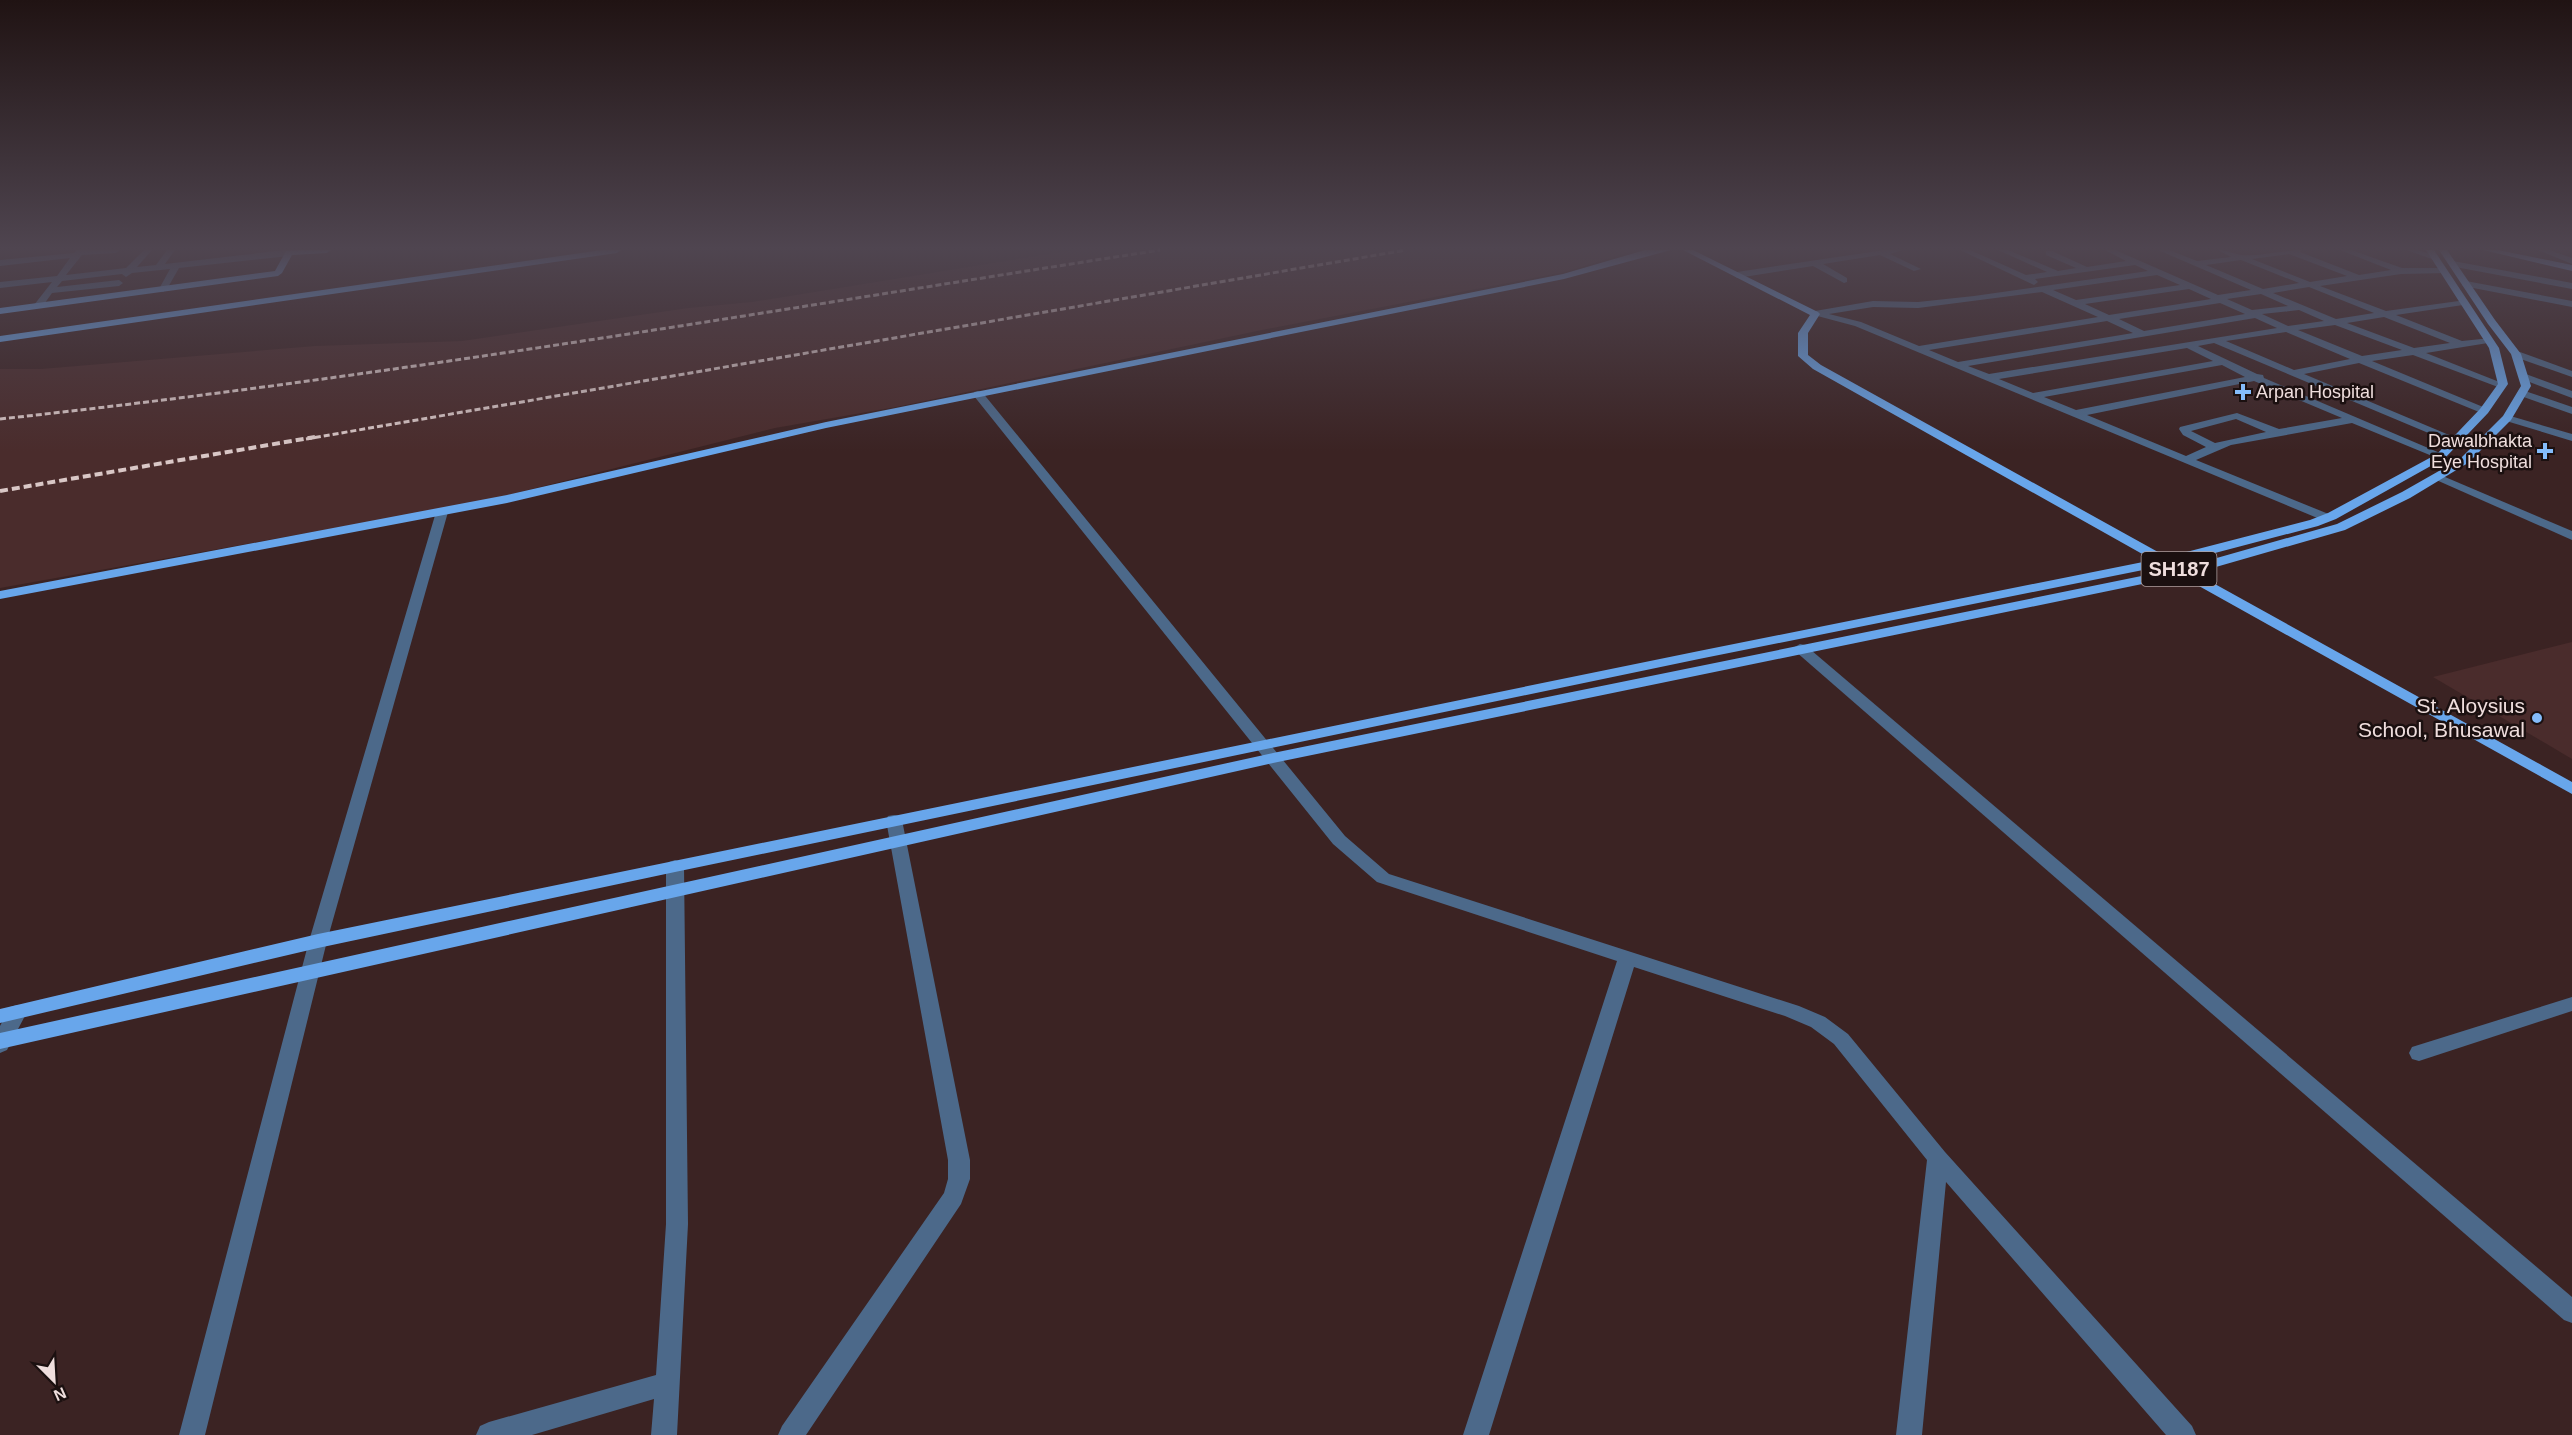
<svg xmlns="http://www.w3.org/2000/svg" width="2572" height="1435" font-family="Arial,sans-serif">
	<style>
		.built { fill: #4a2c2c }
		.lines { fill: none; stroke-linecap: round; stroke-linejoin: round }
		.minor { fill: #4c698a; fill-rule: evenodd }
		.major { fill: #68a6eb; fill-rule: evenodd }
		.rail-far1 { stroke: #d9c7c6; stroke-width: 3; stroke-dasharray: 6 3; stroke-linecap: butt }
		.rail { stroke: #d9c7c6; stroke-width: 4; stroke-dasharray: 8 4; stroke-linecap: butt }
		.poi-dot { fill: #84bcfb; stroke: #1b1010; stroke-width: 2 }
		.labels { text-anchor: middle; stroke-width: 5; stroke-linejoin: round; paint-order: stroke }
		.far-poi-label { font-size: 18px; fill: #efdedd; stroke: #1b1010; text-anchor: start }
		.shield { fill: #1b1010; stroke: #afa0a0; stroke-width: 1.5 }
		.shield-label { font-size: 20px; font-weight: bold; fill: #efdedd }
		.poi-label { font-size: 21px; fill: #efdedd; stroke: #1b1010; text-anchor: end }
	</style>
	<rect width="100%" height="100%" fill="#3b2323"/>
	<!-- built -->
	<g class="built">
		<polygon points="1073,250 1636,250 1565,272 1262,330 896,407 775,428 480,502 0,588 0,369 41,369 315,346 462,341 688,308 752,302"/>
		<polygon points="2572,642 2572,759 2433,677"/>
	</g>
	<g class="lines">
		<!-- minor -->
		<g class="minor">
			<polygon points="77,250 120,250 116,253 82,255 66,275 126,268 144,250 152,250 137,267 156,265 167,250 175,250 165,264 285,250 293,250 293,253 289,256 179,268 167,289 163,292 159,289 170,269 132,273 126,277 122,274 62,281 57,287 119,280 123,283 119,286 52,293 42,307 39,308 34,305 52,282 0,288 0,282 57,276 70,258 0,266 0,260 74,253"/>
			<polygon points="1884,250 1902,250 1890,254 1921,269 1914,271 1880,255 1823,264 1847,278 1847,282 1844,283 1813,266 1737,278 1733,275 1737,272"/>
			<path d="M1960,250h10l56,25 21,-3 -49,-22h10l50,21 18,-3 -30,-13v-4h6l35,16 39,-6 -21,-11h10l103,45 33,-5 -93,-40h11l28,11 34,-4 -13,-7c9,0 15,4 24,5 12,2 43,-5 59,-5l-1,2 59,23 32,-5 -51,-20h11l51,18h41l3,1v4l-45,1 -81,12 66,25 80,-11 2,2 -5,3 -67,10 66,26 29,-3v4l-3,1 -62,10 81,32 -9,2 -85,-32 -41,6 116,48v4l-4,1 -125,-51 -55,11 157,66v4l-4,1 -243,-102 -16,3 59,28 6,1 1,3 183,78 -6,3 -4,-1 -85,-35 -121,22 -35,15 135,55 2,3 -6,4 -472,-196 -45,-12 5,-3 58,-10 45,1 56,-6 174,-25 -13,-6 -100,14 3,3 -4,3zM2289,254l58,22 -37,6 -58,-23zM2241,260l58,23 -36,6 -57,-24zM2157,275l23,10 -104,15 -23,-10zM2309,287l65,26 -38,6 -63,-26zM2189,289l22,10 -102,16 -24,-11zM2042,292l56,25 -179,29 -58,-24 -32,-8 44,-7 45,1zM2261,294l27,12 -36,4 -25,-11zM2220,303l25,11 -101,17 -25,-12zM2299,310l25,11 -36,5 -26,-12zM2384,317l66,26 -36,5 -67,-25zM2255,318l22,10 -288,46 -21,-8zM2107,321l26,12 -175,29 -29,-12zM2335,325l67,25 -40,6 -64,-26zM2286,332l64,27 -56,11 -68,-29zM2187,348l26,13 -180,32 -34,-14zM2222,365l23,12 -169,33 -32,-13zM2254,381l88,37 -63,11 -42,-16 -57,14 -1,2 4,6 23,12 -20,9 -99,-41zM2236,419l30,13 -51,11 -24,-12z"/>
			<polygon points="2406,250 2418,250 2439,257 2435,260"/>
			<polygon points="2538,250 2549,250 2572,258 2572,264"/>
			<polygon points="2453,261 2572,283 2572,289 2450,266 2450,262"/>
			<polygon points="2466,281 2572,301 2572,307 2463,286 2462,284"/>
			<polygon points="2512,352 2520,352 2572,371 2572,377 2512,356"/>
			<polygon points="2523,373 2572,391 2572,398 2519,378 2519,374"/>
			<polygon points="2522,390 2572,407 2572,414 2518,395 2518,391"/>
			<polygon points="978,391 982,392 1345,836 1389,874 1799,1006 1825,1017 1848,1034 1945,1152 2192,1426 2196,1435 2166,1435 1946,1182 1922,1435 1896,1435 1927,1160 1834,1044 1811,1027 1785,1016 1634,967 1489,1435 1463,1435 1617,961 1377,882 1333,844 974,396 974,392"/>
			<polygon points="2507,415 2572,434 2572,441 2503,420 2502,418"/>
			<polygon points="2438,474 2572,531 2572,540 2434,479 2434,475"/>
			<polygon points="442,508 448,512 327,941 205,1435 179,1435 309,941 436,512"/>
			<polygon points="1800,644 1805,645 2572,1297 2572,1323 2564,1320 1795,651 1793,648"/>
			<polygon points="894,815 900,816 902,820 970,1160 970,1179 961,1204 806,1435 778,1435 782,1426 944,1193 948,1179 948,1160 886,820 888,816"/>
			<polygon points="675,860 681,862 684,866 688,1224 677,1435 651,1435 654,1399 532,1435 476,1435 480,1426 489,1422 656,1375 666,1224 666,866 669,862"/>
			<polygon points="2572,997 2572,1011 2419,1061 2412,1059 2409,1053 2412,1047"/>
			<polygon points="17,1005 24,1007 27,1012 7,1050 0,1053 0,1026 10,1007"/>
		</g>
		<!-- major -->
		<g class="major">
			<polygon points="299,250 331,250 327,253 292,255 282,273 278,276 0,314 0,308 275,271 286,251"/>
			<polygon points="602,250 621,250 617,253 0,342 0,336"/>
			<polygon points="1645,250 1671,250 1564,279 826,428 507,503 0,599 0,591 507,495 826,422 1563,274"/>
			<polygon points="1683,250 1693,250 1818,312 1820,314 1808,333 1808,355 1821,365 2167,557 2310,520 2328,513 2437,454 2480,409 2498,384 2489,348 2426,250 2434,250 2499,348 2508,384 2488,413 2445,458 2336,519 2318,526 2177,563 2185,567 2337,524 2402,492 2460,459 2503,416 2521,386 2511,354 2488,324 2439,250 2447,250 2495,320 2521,354 2531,386 2511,420 2468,463 2410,498 2345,530 2195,573 2572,782 2572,794 2181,576 1273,763 0,1049 0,1033 1273,753 2171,570 2163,566 1699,659 675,872 318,948 0,1023 0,1009 318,934 1699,651 2153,560 1813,369 1798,356 1798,333 1810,315"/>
			<polygon points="2483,250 2498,250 2572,265 2572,271"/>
		</g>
		<!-- rail-far1 -->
		<g class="rail-far1">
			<path d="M0,419c389,-42 774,-109 1160,-169"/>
			<polyline points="306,439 1406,250"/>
		</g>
		<!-- rail -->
		<polyline class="rail" points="0,491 315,437"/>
	</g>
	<!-- sky -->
	<linearGradient id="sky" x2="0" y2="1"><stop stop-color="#201313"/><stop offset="0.55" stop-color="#4f4550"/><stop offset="1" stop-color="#4f4550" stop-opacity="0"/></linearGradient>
	<rect width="2572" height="451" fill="url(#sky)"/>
	<!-- markers -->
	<g class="poi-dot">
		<path d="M2240 383h6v6h6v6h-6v6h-6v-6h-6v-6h6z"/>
		<path d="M2542 442h6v6h6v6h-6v6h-6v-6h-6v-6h6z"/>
		<circle cx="2537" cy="718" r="6"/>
	</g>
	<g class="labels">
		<!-- far-poi labels -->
		<g class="far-poi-label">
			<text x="2256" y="398">Arpan Hospital</text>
			<text x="2532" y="447" text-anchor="end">Dawalbhakta<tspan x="2532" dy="21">Eye Hospital</tspan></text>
		</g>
		<!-- shield labels -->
		<rect class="shield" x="2141.5" y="552" width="75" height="34" rx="4.5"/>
		<g class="shield-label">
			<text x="2179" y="576">SH187</text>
		</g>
		<!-- poi labels -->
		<g class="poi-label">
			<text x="2525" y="713">St. Aloysius<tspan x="2525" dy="24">School, Bhusawal</tspan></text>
		</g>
	</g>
	<!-- north arrow -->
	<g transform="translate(54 1381) rotate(156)" stroke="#1b1010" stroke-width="4.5" paint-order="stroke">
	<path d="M0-4.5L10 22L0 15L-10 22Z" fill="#efdedd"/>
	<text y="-9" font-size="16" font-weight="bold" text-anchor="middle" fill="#efdedd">N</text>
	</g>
</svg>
